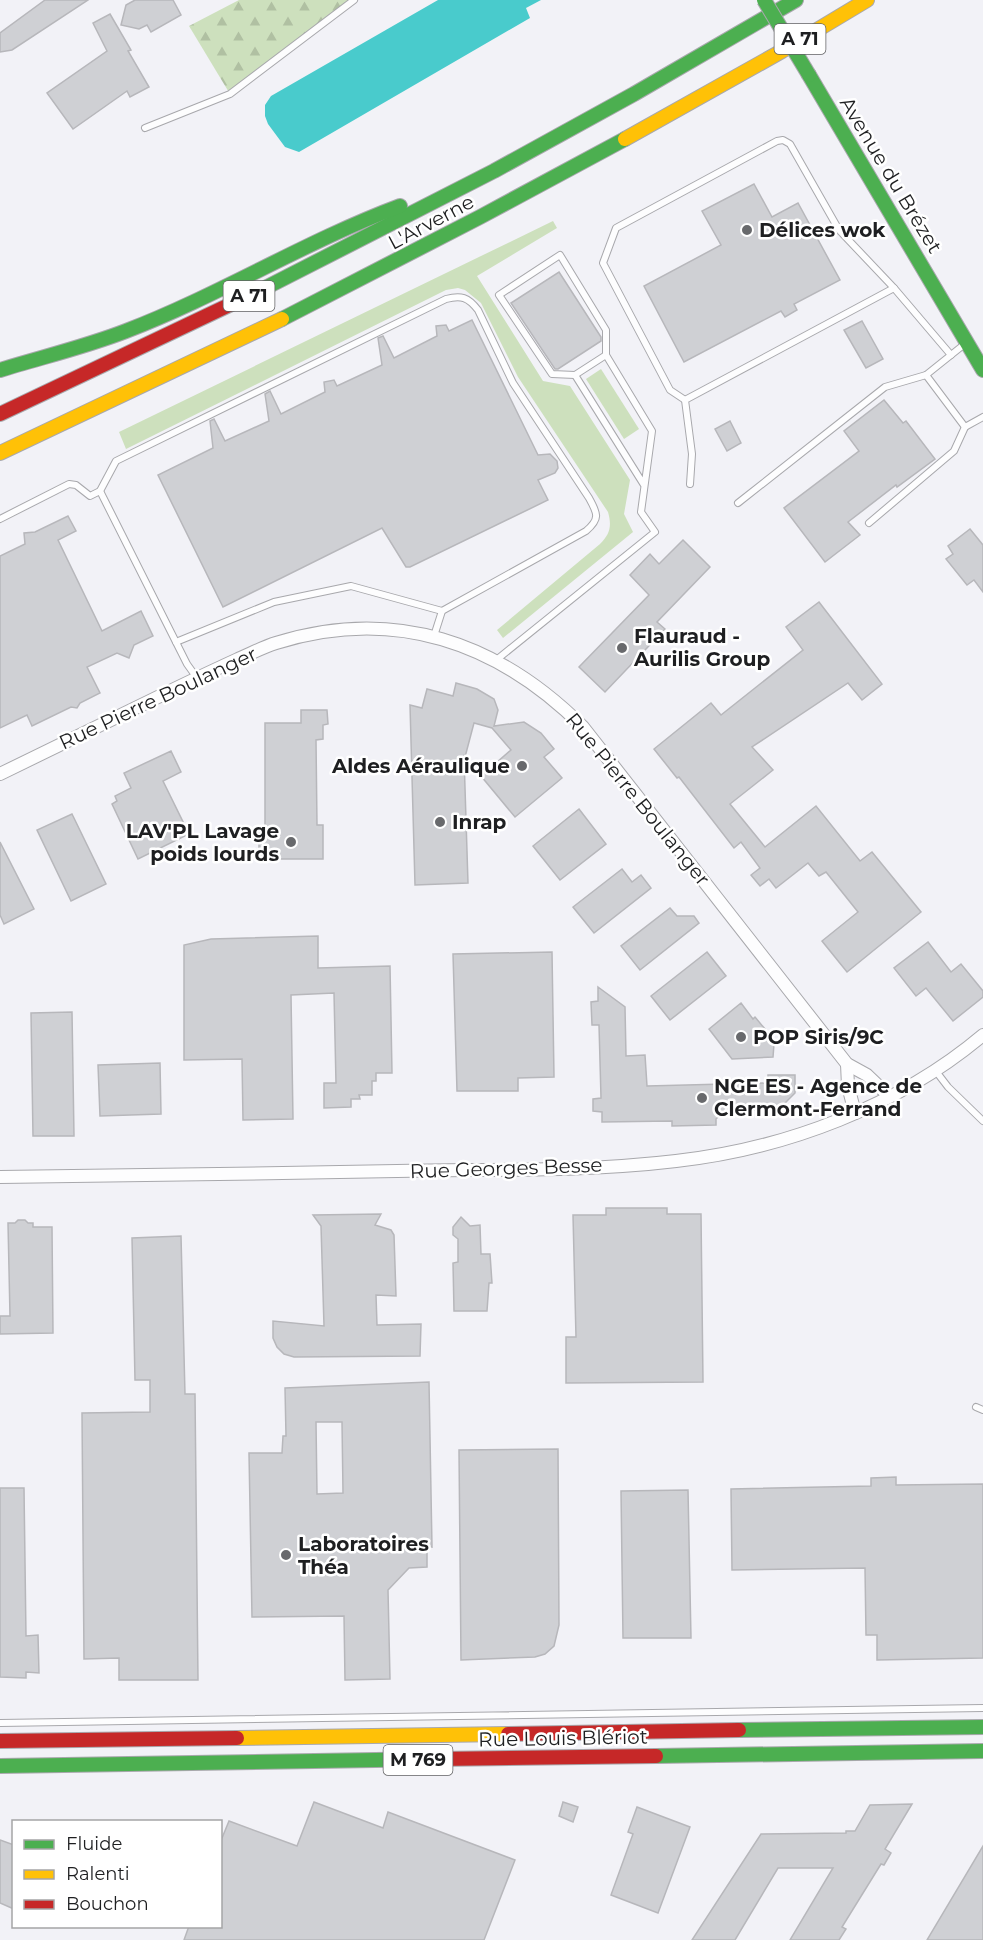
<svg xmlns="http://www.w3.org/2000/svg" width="983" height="1940" font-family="Montserrat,sans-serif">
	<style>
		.grass { fill: #cde0bd }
		.forest { fill: url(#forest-firs) }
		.water { fill: #49cbcc }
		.building { fill: #cfd0d4; stroke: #b7b7bb; stroke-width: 1.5; fill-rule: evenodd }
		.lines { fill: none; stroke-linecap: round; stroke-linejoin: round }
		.lane-casing { stroke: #a8a8ac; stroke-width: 8 }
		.street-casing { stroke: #a8a8ac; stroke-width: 14 }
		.fast-casing { stroke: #a8a8ac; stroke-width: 16 }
		.slow-casing { stroke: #a8a8ac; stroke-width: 16 }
		.jam-casing { stroke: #a8a8ac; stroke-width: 16 }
		.lane { stroke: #fdfdfe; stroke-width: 6 }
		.street { stroke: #fdfdfe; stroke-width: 12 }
		.fast { stroke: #4caf50; stroke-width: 14 }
		.slow { stroke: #ffc107; stroke-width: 14 }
		.jam { stroke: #c62828; stroke-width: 14 }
		.fast-bridge-casing { stroke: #a8a8ac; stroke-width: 16; stroke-linecap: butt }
		.fast-bridge { stroke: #4caf50; stroke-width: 14 }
		.poi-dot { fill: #68696c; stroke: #fff; stroke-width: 2 }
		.labels { text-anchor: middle; stroke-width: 5; stroke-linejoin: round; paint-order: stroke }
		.shield { fill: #fff; stroke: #626264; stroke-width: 1.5 }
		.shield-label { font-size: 18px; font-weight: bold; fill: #1e1f21 }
		.street-label { font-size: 20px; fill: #1e1f21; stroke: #fff }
		.poi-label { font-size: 20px; font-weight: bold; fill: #1e1f21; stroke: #fff; text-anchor: start }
	</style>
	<defs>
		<pattern id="forest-firs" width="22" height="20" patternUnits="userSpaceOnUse" patternTransform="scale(1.5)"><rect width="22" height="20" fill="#cde0bd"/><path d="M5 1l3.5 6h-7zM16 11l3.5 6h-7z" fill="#b0c0a2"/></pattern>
	</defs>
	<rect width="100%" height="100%" fill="#f2f2f7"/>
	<!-- grass -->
	<g class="grass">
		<path d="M553,221l4,7 -80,48 66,105 27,5 60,94 -6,34 9,18 -130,106 -6,-8 103,-86c10,-10 12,-18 8,-32l-90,-135 -37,-74 -16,-13 -7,-2 -12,2 -320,159 -7,-17z"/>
		<polygon points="601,369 639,429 624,439 586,379"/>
	</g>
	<!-- forest -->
	<polygon class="forest" points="239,0 354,0 230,94 189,26"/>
	<!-- water -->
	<polygon class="water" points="438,0 541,0 526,8 530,18 299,152 285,147 268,124 265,116 265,105 271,96"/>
	<!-- building -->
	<g class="building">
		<polygon points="45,0 88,0 12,50 0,52 0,33"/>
		<polygon points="135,0 173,0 181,15 151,32 147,25 139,29 121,25 126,5"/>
		<polygon points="110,14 131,50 128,51 149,87 130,97 127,91 73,129 47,93 107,51 93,23"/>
		<polygon points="754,184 772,217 798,203 840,280 794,304 797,310 785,317 781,311 684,362 644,286 721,245 702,211"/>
		<polygon points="559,272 601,337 601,341 558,369 555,369 511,303"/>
		<polygon points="472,320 538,455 550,454 557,461 558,468 555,473 538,480 548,500 410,567 406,567 382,528 223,607 158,475 213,448 210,421 214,419 225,441 269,421 265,394 270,391 281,414 325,392 324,382 334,380 337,386 382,365 378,338 383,336 394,358 437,336 436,326 446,325 449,331"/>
		<polygon points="862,321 883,359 866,368 844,330"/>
		<polygon points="884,400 903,423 906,421 935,459 897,487 896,485 848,522 860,535 825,562 784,508 859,451 844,431"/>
		<polygon points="730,421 741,443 727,451 715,429"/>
		<polygon points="68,516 76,531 58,540 102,631 141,611 153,636 134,645 129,658 117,653 87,667 100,693 80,703 77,708 71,707 32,726 27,715 0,728 0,556 25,544 24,533 35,532"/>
		<polygon points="970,529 983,545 983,592 974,580 967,585 946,559 953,554 948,546"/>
		<polygon points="683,540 710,567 657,622 665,629 605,692 579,667 649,595 630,575 650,554 659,564"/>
		<polygon points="819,602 882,684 862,700 848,683 752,747 773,770 730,804 765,847 816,806 860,861 872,852 921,912 847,972 822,941 858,912 826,872 819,876 808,863 776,888 769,879 760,886 751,875 760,868 741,842 734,848 679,777 677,778 654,749 711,703 721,715 803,650 786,627"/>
		<polygon points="456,683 477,689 494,699 498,710 494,726 524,722 541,733 554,749 544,757 562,778 515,817 481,776 511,750 492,728 474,723 465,757 464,756 468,883 415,885 410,705 422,708 427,689 453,696"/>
		<polygon points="301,710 327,710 328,724 323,725 323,739 316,740 317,825 323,825 323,859 259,859 259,826 265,826 265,723 301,723"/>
		<polygon points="171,751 181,772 163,781 189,834 138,859 112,804 117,801 115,796 131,788 124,773"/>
		<polygon points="579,809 606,844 560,880 533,846"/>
		<polygon points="72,814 106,884 71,901 37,830"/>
		<polygon points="0,842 34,909 4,924 0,915"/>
		<polygon points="622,869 632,882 641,875 651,888 594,933 573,907"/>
		<polygon points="670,908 677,916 694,916 699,923 640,970 621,946"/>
		<polygon points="318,936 318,968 390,966 392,1073 376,1073 376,1081 372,1081 372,1095 359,1095 360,1099 351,1099 351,1107 324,1108 324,1083 336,1083 334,993 291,995 293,1119 243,1120 242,1059 184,1060 184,945 211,939"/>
		<polygon points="928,942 951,972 961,964 983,991 983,997 953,1021 926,988 916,996 894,968"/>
		<polygon points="552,952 554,1077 518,1078 518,1091 457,1091 453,954"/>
		<polygon points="707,952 726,976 670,1020 651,996"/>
		<polygon points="598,987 625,1007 626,1056 645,1055 647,1086 768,1083 768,1075 795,1075 795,1093 779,1109 724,1111 716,1119 716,1125 672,1126 672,1121 602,1122 602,1112 593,1111 593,1099 601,1098 599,1025 592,1025 591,1002 598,1001"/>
		<polygon points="741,1003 753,1019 755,1017 765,1029 763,1031 774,1044 773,1057 732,1059 709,1029"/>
		<polygon points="72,1012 74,1136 33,1136 31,1013"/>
		<polygon points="160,1063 161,1114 100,1116 98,1065"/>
		<polygon points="606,1208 667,1208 667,1214 701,1214 703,1382 566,1383 566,1337 576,1337 573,1215 606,1215"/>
		<polygon points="381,1214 375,1225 391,1230 394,1235 396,1296 376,1295 377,1325 421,1324 420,1356 294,1357 284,1354 277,1347 273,1338 273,1321 324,1326 321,1226 313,1215"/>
		<polygon points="461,1217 470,1226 480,1225 481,1254 490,1254 492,1283 489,1283 487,1311 454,1311 453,1263 458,1262 458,1239 453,1235 453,1227"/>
		<polygon points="18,1220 25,1220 28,1223 33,1223 33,1227 52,1227 53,1333 0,1334 0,1316 10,1316 8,1223 15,1223"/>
		<polygon points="181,1236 185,1394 195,1394 198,1680 119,1680 119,1658 84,1659 82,1413 150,1412 150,1380 135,1380 132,1238"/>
		<path d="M429,1382l3,165 -5,-1v21l-18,1 -21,22 2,89 -45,1 -1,-64 -92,1 -3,-164h33l1,-17h3l-1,-48zM316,1422h26l1,71 -26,1z"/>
		<polygon points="558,1449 559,1625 554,1646 545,1654 535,1657 461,1660 459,1450"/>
		<polygon points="896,1477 896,1485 983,1484 983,1658 877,1660 877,1635 866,1635 865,1568 732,1570 731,1489 871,1486 871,1478"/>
		<polygon points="0,1488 24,1488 26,1636 38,1635 39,1673 26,1672 26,1678 0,1677"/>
		<polygon points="688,1490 691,1638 623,1638 621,1491"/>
		<polygon points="314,1802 383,1828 388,1812 515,1860 484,1940 184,1940 189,1926 220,1926 220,1843 229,1821 297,1846"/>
		<polygon points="563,1802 578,1807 573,1822 559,1816"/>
		<polygon points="912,1804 885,1849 891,1853 884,1865 881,1864 842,1927 846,1929 839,1940 790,1940 833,1868 778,1868 735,1940 692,1940 761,1834 846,1833 846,1831 855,1831 870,1805"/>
		<polygon points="637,1807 690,1827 658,1913 611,1895 633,1834 628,1832"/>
		<polygon points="0,1840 14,1845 14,1909 0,1903"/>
		<polygon points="983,1846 983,1940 927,1940"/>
	</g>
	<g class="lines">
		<!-- lane casing -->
		<g class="lane-casing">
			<g id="lane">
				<polyline points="145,128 230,94 354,0"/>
				<polyline points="966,343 926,375 965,427 983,417"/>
				<polyline points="575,375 552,374 499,295 560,255 606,330 606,355"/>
				<polyline points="685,400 670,390 603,263 616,228 777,141 783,140 790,144 839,230 894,288"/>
				<polyline points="690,484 692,454 685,400 894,288 951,355"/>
				<polyline points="100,491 187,664 197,678"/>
				<polyline points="738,503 885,387 926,375"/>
				<path d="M0,519l69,-35 7,1 14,11 10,-5 16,-30 330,-162c15,-4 22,-2 32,11l35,73 76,115c9,16 11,21 -3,33l-144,80 -8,25"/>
				<polyline points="869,523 954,451 965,427"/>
				<polyline points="176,642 274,602 351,586 442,611"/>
				<polyline points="495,661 655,532 641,512 652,431 606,355 575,375 644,485"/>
				<polyline points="935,1070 948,1087 983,1121"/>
				<polyline points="976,1407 983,1410"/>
				<polyline points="0,1723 983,1708"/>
			</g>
		</g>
		<!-- street casing -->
		<g class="street-casing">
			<g id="street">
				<path d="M0,774c53,-26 106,-52 160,-78 26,-13 52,-25 78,-37 12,-5 25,-12 38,-16 118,-37 222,-1 307,84l264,337 20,11 22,21"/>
				<polyline points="847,1064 848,1086 855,1113"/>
				<path d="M0,1177c132,-2 265,-3 397,-6 93,-2 187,1 279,-10 109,-12 223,-55 307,-126"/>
			</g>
		</g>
		<!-- fast casing -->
		<g class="fast-casing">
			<g id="fast">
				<polyline points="809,75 983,370"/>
				<polyline points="263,289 494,171 634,94 796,0"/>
				<polyline points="282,319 480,217 625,139"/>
				<path d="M0,370c42,-13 85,-23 126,-39 94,-36 180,-90 274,-125"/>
				<polyline points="739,1730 983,1727"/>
				<polyline points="656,1756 983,1751"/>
				<polyline points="0,1766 436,1759"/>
			</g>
		</g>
		<!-- slow casing -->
		<g class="slow-casing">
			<g id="slow">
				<polyline points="625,139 782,51 867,0"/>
				<polyline points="0,453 282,319"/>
				<polyline points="237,1738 508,1734"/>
			</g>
		</g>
		<!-- jam casing -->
		<g class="jam-casing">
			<g id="jam">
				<polyline points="0,414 263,289"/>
				<polyline points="508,1734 739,1730"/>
				<polyline points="0,1741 237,1738"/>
				<polyline points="436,1759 656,1756"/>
			</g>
		</g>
		<!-- lane -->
		<use href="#lane" class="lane"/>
		<!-- street -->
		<use href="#street" class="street"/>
		<!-- fast -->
		<use href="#fast" class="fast"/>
		<!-- slow -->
		<use href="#slow" class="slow"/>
		<!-- jam -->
		<use href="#jam" class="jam"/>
		<!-- fast-bridge casing -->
		<g class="fast-bridge-casing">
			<polyline id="fast-bridge" points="764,0 809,75"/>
		</g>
		<!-- fast-bridge -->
		<use href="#fast-bridge" class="fast-bridge"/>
	</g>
	<!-- markers -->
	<g class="poi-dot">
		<circle cx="747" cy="230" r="6"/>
		<circle cx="622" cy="648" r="6"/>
		<circle cx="522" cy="766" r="6"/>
		<circle cx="440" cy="822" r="6"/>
		<circle cx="291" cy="842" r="6"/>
		<circle cx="741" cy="1037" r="6"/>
		<circle cx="702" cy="1098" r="6"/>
		<circle cx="286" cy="1555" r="6"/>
	</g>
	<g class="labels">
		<!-- shield labels -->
		<g class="shield">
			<rect x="774.5" y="24" width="51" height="30" rx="4.5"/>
			<rect x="223.5" y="281" width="51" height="30" rx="4.5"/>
			<rect x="383.5" y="1745" width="69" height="30" rx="4.5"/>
		</g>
		<g class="shield-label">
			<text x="800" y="45">A 71</text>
			<text x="249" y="302">A 71</text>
			<text x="418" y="1766">M 769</text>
		</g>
		<!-- street labels -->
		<g class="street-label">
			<text transform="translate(891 175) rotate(59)" y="7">Avenue du Brézet</text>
			<text transform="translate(431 222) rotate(-28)" y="7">L'Arverne</text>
			<text transform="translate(158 698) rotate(-25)" y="7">Rue Pierre Boulanger</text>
			<text transform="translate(638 799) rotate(51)" y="7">Rue Pierre Boulanger</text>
			<text transform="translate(506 1168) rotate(-2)" y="7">Rue Georges Besse</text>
			<text transform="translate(563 1738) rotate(-1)" y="7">Rue Louis Blériot</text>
		</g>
		<!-- poi labels -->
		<g class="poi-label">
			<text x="759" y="237">Délices wok</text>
			<text x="634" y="643">Flauraud -<tspan x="634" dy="23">Aurilis Group</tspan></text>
			<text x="510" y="773" text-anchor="end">Aldes Aéraulique</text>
			<text x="452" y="829">Inrap</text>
			<text x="279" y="838" text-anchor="end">LAV'PL Lavage<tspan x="279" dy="23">poids lourds</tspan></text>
			<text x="753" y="1044">POP Siris/9C</text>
			<text x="714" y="1093">NGE ES - Agence de<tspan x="714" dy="23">Clermont-Ferrand</tspan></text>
			<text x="298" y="1551">Laboratoires<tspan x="298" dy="23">Théa</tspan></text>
		</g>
	</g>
	<!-- legend -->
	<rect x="12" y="1820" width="210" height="108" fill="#ffffff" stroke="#a5a5a6" stroke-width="1.5"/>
	<rect x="24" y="1840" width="30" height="9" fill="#4caf50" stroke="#a5a5a6" stroke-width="1.5"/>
	<text x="66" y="1850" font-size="18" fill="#1e1f21">Fluide</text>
	<rect x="24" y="1870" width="30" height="9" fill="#ffc107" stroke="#a5a5a6" stroke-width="1.5"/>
	<text x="66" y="1880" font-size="18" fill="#1e1f21">Ralenti</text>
	<rect x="24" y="1900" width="30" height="9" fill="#c62828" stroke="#a5a5a6" stroke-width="1.5"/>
	<text x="66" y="1910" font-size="18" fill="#1e1f21">Bouchon</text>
</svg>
